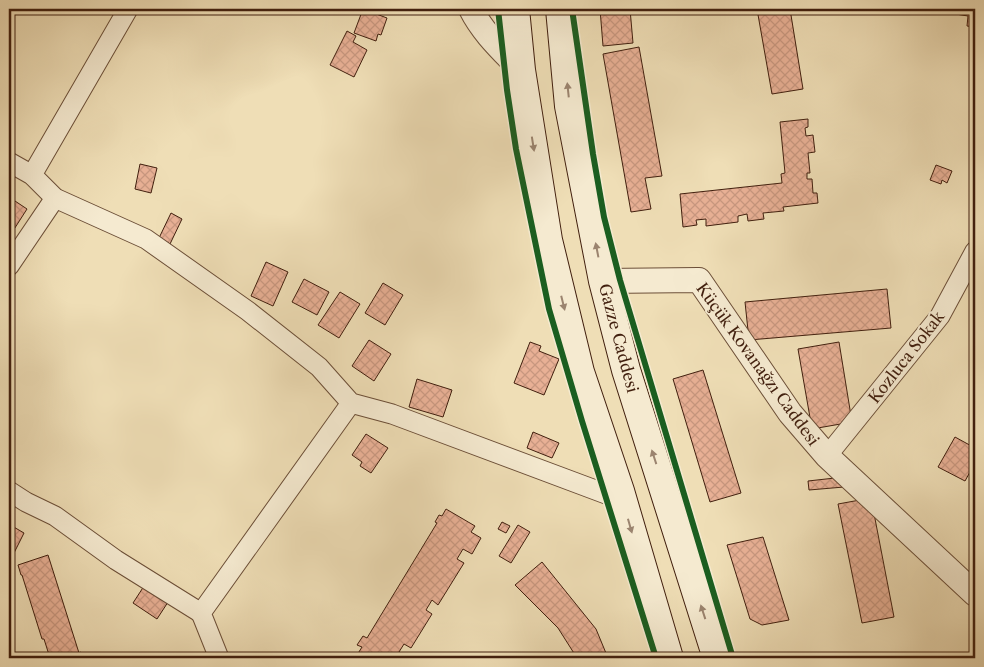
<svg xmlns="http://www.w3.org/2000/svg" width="984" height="667" font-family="'Libre Caslon Text',serif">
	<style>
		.building { fill: url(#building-cross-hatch); stroke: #411f0e }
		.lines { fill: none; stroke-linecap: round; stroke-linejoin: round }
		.minor-casing { stroke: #6c4f38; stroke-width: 21 }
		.tertiary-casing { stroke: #6c4f38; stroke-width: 26 }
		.secondary-casing { stroke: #411f0e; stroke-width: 30 }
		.minor { stroke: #f5ead0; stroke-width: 19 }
		.tertiary { stroke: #f5ead0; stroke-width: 24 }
		.secondary { stroke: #f5ead0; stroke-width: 28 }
		.cycleway-casing { stroke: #f5ead0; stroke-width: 9 }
		.cycleway { stroke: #1b5e20; stroke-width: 6 }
		.oneway { fill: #9b846f }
		.labels { text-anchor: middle; stroke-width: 4; stroke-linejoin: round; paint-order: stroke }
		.street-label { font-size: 16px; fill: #411f0e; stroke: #f5ead0 }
	</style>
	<defs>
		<pattern id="building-cross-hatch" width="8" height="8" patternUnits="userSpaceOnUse" patternTransform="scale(1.25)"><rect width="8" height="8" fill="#e8b095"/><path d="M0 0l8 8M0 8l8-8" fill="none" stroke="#c8977f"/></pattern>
	</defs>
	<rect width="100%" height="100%" fill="#efdeb6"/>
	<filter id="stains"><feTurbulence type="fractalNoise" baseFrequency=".004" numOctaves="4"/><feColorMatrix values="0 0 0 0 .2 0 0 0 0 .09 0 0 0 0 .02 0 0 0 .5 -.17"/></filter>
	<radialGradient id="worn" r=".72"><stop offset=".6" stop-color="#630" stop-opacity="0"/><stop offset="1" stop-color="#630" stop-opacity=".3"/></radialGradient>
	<!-- building -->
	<g class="building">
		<polygon points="363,9 387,18 381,35 378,34 376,41 354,33"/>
		<polygon points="600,9 630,9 633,43 603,46"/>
		<polygon points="757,9 790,9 803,89 772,94"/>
		<polygon points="930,9 975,9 975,27 967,26 968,16 930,10"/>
		<polygon points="347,31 356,36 353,42 367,50 354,77 330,65"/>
		<polygon points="639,47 662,176 645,178 651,209 631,212 603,54"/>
		<polygon points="808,119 808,127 805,128 806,136 813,135 815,152 808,153 810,173 807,173 807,179 812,179 813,193 817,193 818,203 783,207 784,211 763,213 764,219 748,221 747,214 738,216 738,222 706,226 706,219 696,220 697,225 683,227 680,194 782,183 781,174 785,173 780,122"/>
		<polygon points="140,164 157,168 151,193 135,189"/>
		<polygon points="936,165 952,171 947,183 942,180 941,184 930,180"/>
		<polygon points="9,197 27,209 11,234 9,232"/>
		<polygon points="171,213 182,219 170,244 159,238"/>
		<polygon points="266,262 288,272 273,306 251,296"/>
		<polygon points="304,279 329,292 317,315 292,302"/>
		<polygon points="383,283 403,295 385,325 365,313"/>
		<polygon points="887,289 891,328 749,340 745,302"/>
		<polygon points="340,292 360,304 339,338 318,325"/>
		<polygon points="369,340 391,354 374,381 352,366"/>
		<polygon points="530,342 541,346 539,351 559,359 544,395 514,383"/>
		<polygon points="839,342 852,422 812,429 798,349"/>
		<polygon points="703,370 741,493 710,502 673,379"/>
		<polygon points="417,379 452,390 443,417 409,407"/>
		<polygon points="533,432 559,443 552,458 527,448"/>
		<polygon points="366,434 388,448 371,473 360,466 362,462 352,455"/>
		<polygon points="955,437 975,448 975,463 965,481 938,467"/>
		<polygon points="844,477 844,487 809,490 808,481"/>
		<polygon points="871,498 894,617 862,623 838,504"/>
		<polygon points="446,509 475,526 471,532 481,538 472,554 463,549 457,559 464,563 438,605 432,600 426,610 432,614 411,648 404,644 399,652 408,657 407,658 362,658 357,655 362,647 357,645 363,636 367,638 437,523 435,522 439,515 442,516"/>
		<polygon points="502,522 510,526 506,533 498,529"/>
		<polygon points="518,525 530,532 511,563 499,556"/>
		<polygon points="12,526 24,533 9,563 9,533"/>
		<polygon points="763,537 789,620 762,625 750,619 727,545"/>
		<polygon points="48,555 79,653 81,652 83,658 50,658 44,639 42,639 22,575 21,575 18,565"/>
		<polygon points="542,562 596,629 608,658 577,658 558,628 515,585"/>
		<polygon points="146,583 170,599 157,619 133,603"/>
	</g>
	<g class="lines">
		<!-- minor casing -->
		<g class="minor-casing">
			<g id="minor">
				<polyline points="9,162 32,175 55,198 146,239 248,311 319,367 351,403 392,414 606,494 620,491"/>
				<polyline points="32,175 128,9"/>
				<polyline points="9,266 55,198"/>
				<polyline points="827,456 940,316 975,251"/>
				<polyline points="9,491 26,502 55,516 116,560 201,613"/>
				<polyline points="219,658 201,613 351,403"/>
			</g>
		</g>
		<!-- tertiary casing -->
		<g class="tertiary-casing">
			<g id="tertiary">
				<path d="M471,9c12,24 31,41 50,61"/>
				<polyline points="603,281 699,280 790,413 827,456 975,594"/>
			</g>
		</g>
		<!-- secondary casing -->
		<g class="secondary-casing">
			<g id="secondary">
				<polyline points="515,9 521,70 548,240 580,372 620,491 669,658"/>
				<polyline points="560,9 569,106 603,281 626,370 717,658"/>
			</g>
		</g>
		<!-- minor -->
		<use href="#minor" class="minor"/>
		<!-- tertiary -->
		<use href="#tertiary" class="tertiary"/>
		<!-- secondary -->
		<use href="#secondary" class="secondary"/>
		<!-- cycleway casing -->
		<g class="cycleway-casing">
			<g id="cycleway">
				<polyline points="498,9 507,90 516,149 549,309 582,421 656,658"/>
				<polyline points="572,9 593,154 604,217 620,280 733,658"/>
			</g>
		</g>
		<!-- cycleway -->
		<use href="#cycleway" class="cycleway"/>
	</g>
	<!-- one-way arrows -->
	<defs><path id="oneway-solid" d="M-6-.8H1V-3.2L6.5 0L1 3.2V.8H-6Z" transform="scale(1.25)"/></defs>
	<g class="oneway">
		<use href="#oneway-solid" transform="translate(568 90) rotate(-96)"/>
		<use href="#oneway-solid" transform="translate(533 144) rotate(81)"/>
		<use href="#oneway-solid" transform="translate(597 250) rotate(-101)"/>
		<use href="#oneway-solid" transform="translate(563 303) rotate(76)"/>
		<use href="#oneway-solid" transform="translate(654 457) rotate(-108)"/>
		<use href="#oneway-solid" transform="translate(630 526) rotate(74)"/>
		<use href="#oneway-solid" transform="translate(703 612) rotate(-108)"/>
	</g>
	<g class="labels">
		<!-- street labels -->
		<g class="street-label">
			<text transform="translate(619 338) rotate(75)" y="6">Gazze Caddesi</text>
			<text transform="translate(906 357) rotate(-52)" y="6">Kozluca Sokak</text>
			<text transform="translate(758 364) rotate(54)" y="6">Küçük Kovanağzı Caddesi</text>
		</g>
	</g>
	<!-- margin -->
	<rect width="984" height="667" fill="none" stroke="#efdeb6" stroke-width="30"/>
	<rect x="10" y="10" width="964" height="647" fill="none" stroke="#411f0e" stroke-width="2.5"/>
	<rect x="15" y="15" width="954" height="637" fill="none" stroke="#411f0e"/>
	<rect width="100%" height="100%" filter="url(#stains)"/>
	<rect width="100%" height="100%" fill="url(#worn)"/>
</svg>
